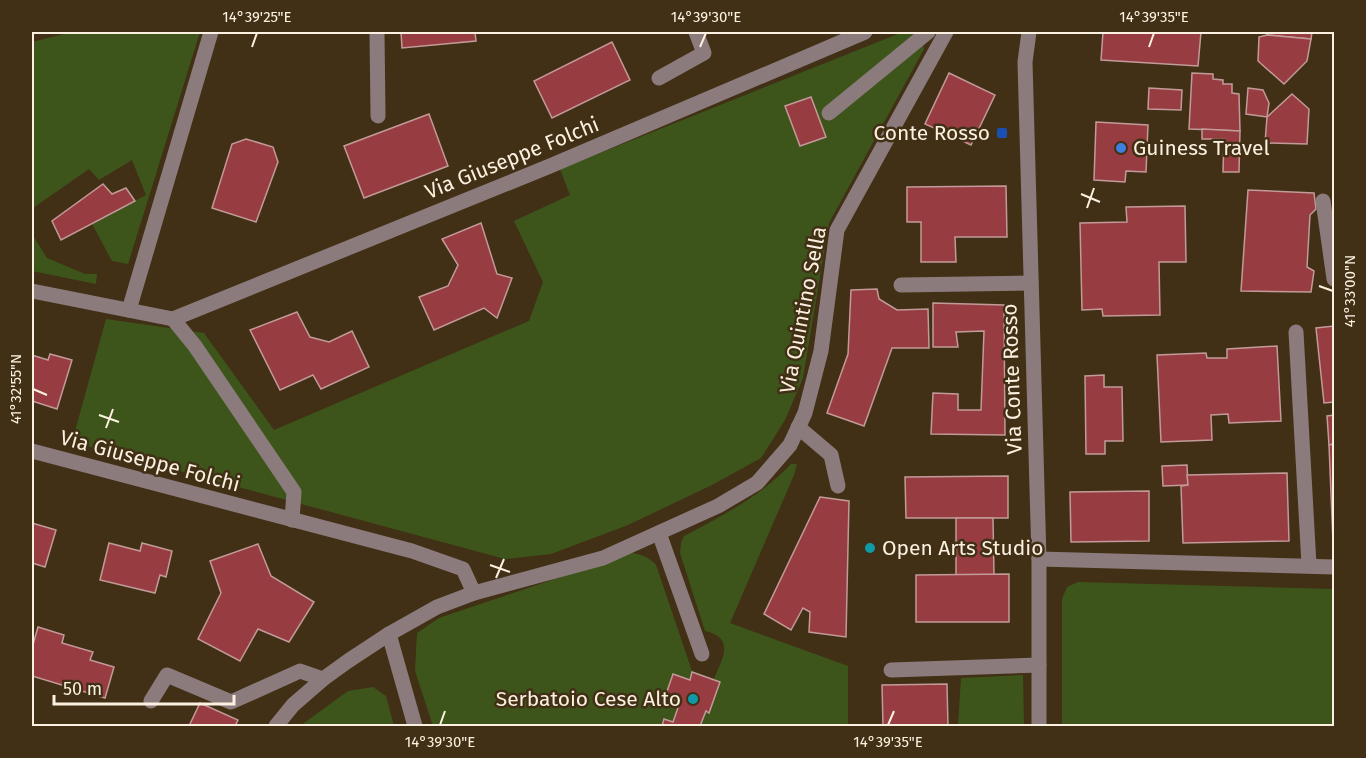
<svg xmlns="http://www.w3.org/2000/svg" width="1366" height="758" font-family="'Fira Sans',sans-serif">
	<style>
		.green { fill: #3d551b }
		.building { fill: #973d41; stroke: #c29a99; stroke-width: 1.5 }
		.lines { fill: none; stroke-linecap: round; stroke-linejoin: round }
		.minor { stroke: #8c7b7c; stroke-width: 15 }
		.ticks { fill: none; stroke: #fcf1e1; stroke-width: 2 }
		.transit-dot { fill: #1a4fb4; stroke: #413015; stroke-width: 2 }
		.shop-dot { fill: #3f7fe0; stroke: #413015; stroke-width: 2 }
		.culture-dot { fill: #0f9aa8; stroke: #413015; stroke-width: 2 }
		.labels { text-anchor: middle; stroke-width: 5; stroke-linejoin: round; paint-order: stroke }
		.poi-label { font-size: 21px; fill: #fcf1e1; stroke: #413015; text-anchor: end }
		.street-label { font-size: 21px; fill: #fcf1e1; stroke: #413015 }
		.neatline { fill: none; stroke: #fcf1e1; stroke-width: 2 }
		.ticks-label { font-size: 15px; text-anchor: middle; fill: #fcf1e1 }
	</style>
	<rect width="100%" height="100%" fill="#413015"/>
	<!-- green -->
	<g class="green">
		<polygon points="72,32 200,32 128,264 112,261 92,224 146,195 132,160 99,180 89,169 33,208 32,228 32,42"/>
		<polygon points="903,32 921,32 924,49 829,223 803,378 785,420 761,458 712,485 628,525 551,554 505,559 72,442 106,319 204,333 274,430 529,321 543,282 514,221 570,195 560,169"/>
		<polygon points="32,234 47,258 85,274 97,274 96,284 32,271"/>
		<path d="M791,464h6l-3,11 -64,148 118,43v60h-415l-18,-55 2,-38 22,-15 193,-65c11,2 17,4 24,12l36,106 22,8c8,-20 22,-41 -9,-48l-25,-78 1,-10 3,-7c38,-20 77,-40 107,-72z"/>
		<polygon points="1078,582 1334,589 1334,726 1062,726 1062,599 1067,587"/>
		<polygon points="1023,675 1024,726 958,726 961,678"/>
		<polygon points="373,687 386,696 394,726 300,726 348,691"/>
	</g>
	<!-- building -->
	<g class="building">
		<polygon points="401,32 475,32 476,41 402,48"/>
		<polygon points="1103,32 1201,32 1198,66 1101,60"/>
		<polygon points="1267,32 1312,32 1311,39 1267,35"/>
		<polygon points="1267,35 1311,39 1307,61 1284,84 1258,61 1259,37"/>
		<polygon points="612,42 630,80 552,118 534,81"/>
		<polygon points="949,73 995,95 971,145 925,124"/>
		<polygon points="1192,73 1213,74 1213,79 1223,80 1223,84 1232,84 1232,93 1239,94 1240,131 1189,129"/>
		<polygon points="1149,88 1182,90 1181,110 1148,109"/>
		<polygon points="1248,88 1263,90 1269,103 1267,117 1246,114"/>
		<polygon points="1292,94 1309,109 1307,144 1265,143 1267,117"/>
		<polygon points="811,97 826,137 800,146 785,106"/>
		<polygon points="429,114 448,166 364,198 344,146"/>
		<polygon points="1096,122 1148,125 1146,172 1126,171 1125,182 1094,180"/>
		<polygon points="1202,129 1240,131 1239,172 1223,172 1224,139 1202,139"/>
		<polygon points="246,139 273,147 278,162 256,222 212,208 232,144"/>
		<polygon points="103,184 112,194 126,188 135,201 61,240 52,221"/>
		<polygon points="1006,186 1007,237 955,237 956,262 921,262 921,222 907,222 907,187"/>
		<polygon points="1248,190 1314,193 1316,209 1310,215 1307,267 1314,271 1311,292 1241,291"/>
		<polygon points="1185,206 1186,262 1159,262 1160,315 1103,316 1102,309 1082,310 1080,223 1127,222 1126,207"/>
		<polygon points="481,223 497,274 512,278 497,318 484,308 434,330 419,297 448,286 458,265 442,239"/>
		<polygon points="877,289 879,299 897,310 928,309 929,348 892,348 864,426 827,413 848,354 851,290"/>
		<polygon points="933,303 1004,305 1005,435 931,434 933,393 958,394 958,410 981,410 984,331 956,332 958,347 933,347"/>
		<polygon points="297,312 310,337 329,342 352,331 369,367 321,389 313,375 280,390 250,330"/>
		<polygon points="1334,326 1334,402 1324,403 1316,328"/>
		<polygon points="1277,346 1281,421 1229,423 1228,414 1211,415 1212,440 1161,442 1157,355 1206,353 1207,358 1227,358 1227,349"/>
		<polygon points="50,354 72,360 57,409 32,401 32,355 48,360"/>
		<polygon points="1104,375 1104,387 1122,387 1123,441 1105,441 1105,454 1086,454 1085,376"/>
		<polygon points="1334,415 1334,444 1329,445 1327,416"/>
		<polygon points="1334,444 1334,542 1333,542 1329,445"/>
		<polygon points="1187,465 1188,485 1163,486 1162,466"/>
		<polygon points="1287,473 1289,541 1183,543 1181,486 1188,485 1187,475"/>
		<polygon points="1008,476 1008,518 906,518 905,477"/>
		<polygon points="1149,491 1149,541 1071,542 1070,492"/>
		<polygon points="820,497 849,501 846,637 809,632 810,612 803,608 791,630 764,614"/>
		<polygon points="956,518 993,518 994,575 956,575"/>
		<polygon points="32,523 56,530 45,567 32,563"/>
		<polygon points="109,543 140,551 142,543 172,551 166,577 160,575 155,593 100,580"/>
		<polygon points="258,544 271,576 314,602 289,642 258,629 240,661 198,639 221,593 210,561"/>
		<polygon points="1009,574 1009,622 916,622 916,575"/>
		<polygon points="38,627 64,635 62,643 93,652 90,660 114,667 105,698 32,676 32,648"/>
		<polygon points="692,672 720,682 709,713 706,711 700,726 662,726 664,719 673,722 680,702 665,697 673,674 690,680"/>
		<polygon points="947,684 948,726 883,726 882,685"/>
		<polygon points="200,703 238,720 235,726 189,726"/>
	</g>
	<g class="lines">
		<!-- minor -->
		<g class="minor">
			<polyline points="377,32 378,116"/>
			<polyline points="1029,32 1025,62 1039,559 1039,726"/>
			<polyline points="659,78 704,53 696,32"/>
			<polyline points="829,113 928,32"/>
			<polyline points="1323,201 1334,279"/>
			<polyline points="901,285 1031,283"/>
			<polyline points="32,291 173,319 550,166 865,32"/>
			<polyline points="129,310 211,32"/>
			<polyline points="173,319 195,346 294,492 292,520"/>
			<polyline points="1296,332 1309,565"/>
			<polyline points="798,427 831,455 838,486"/>
			<polyline points="32,451 412,551 463,569 474,593"/>
			<polyline points="659,533 702,654"/>
			<polyline points="1039,559 1334,567"/>
			<polyline points="389,634 415,726"/>
			<polyline points="891,670 1039,665"/>
			<polyline points="151,701 167,675 231,702 300,671 323,679"/>
			<polyline points="276,726 293,705 323,679 348,661 389,634 437,607 474,593 603,558 718,506 757,483 790,445 805,413 821,351 837,230 946,32"/>
		</g>
	</g>
	<!-- ticks -->
	<path class="ticks" d="M252,47l5,-14M700,47l6,-14M1149,47l5,-14M1081,194l19,8M1087,208l7,-20M1319,286l14,5M33,389l14,6M99,415l20,7M106,428l7,-19M490,565l20,7M496,578l8,-19M440,725l5,-14M888,725l6,-14"/>
	<!-- markers -->
	<rect class="transit-dot" x="996" y="127" width="12" height="12" rx="3"/>
	<circle class="shop-dot" cx="1121" cy="148" r="6"/>
	<g class="culture-dot">
		<circle cx="870" cy="548" r="6"/>
		<circle cx="693" cy="699" r="6"/>
	</g>
	<g class="labels">
		<!-- poi labels -->
		<g class="poi-label">
			<text x="990" y="140">Conte Rosso</text>
			<text x="1133" y="155" text-anchor="start">Guiness Travel</text>
			<text x="882" y="555" text-anchor="start">Open Arts Studio</text>
			<text x="681" y="706">Serbatoio Cese Alto</text>
		</g>
		<!-- street labels -->
		<g class="street-label">
			<text transform="translate(512 158) rotate(-22)" y="7">Via Giuseppe Folchi</text>
			<text transform="translate(803 310) rotate(-79)" y="7">Via Quintino Sella</text>
			<text transform="translate(1012 379) rotate(-92)" y="7">Via Conte Rosso</text>
			<text transform="translate(150 461) rotate(15)" y="7">Via Giuseppe Folchi</text>
		</g>
	</g>
	<!-- border -->
	<rect width="1366" height="758" fill="none" stroke="#413015" stroke-width="66"/>
	<!-- scale -->
	<path d="M54 695v9h180v-9" fill="none" stroke="#fcf1e1" stroke-width="3"/>
	<text x="63" y="695" font-size="18" fill="#fcf1e1" stroke="#413015" stroke-width="4.5" paint-order="stroke">50 m</text>
	<rect x="33" y="33" width="1300" height="692" class="neatline"/>
	<g class="ticks-label">
		<text x="257" y="22">14°39'25"E</text>
		<text x="706" y="22">14°39'30"E</text>
		<text x="1154" y="22">14°39'35"E</text>
		<text transform="translate(1350 291) rotate(-90)" y="5">41°33'00"N</text>
		<text transform="translate(16 389) rotate(-90)" y="5">41°32'55"N</text>
		<text x="440" y="747">14°39'30"E</text>
		<text x="888" y="747">14°39'35"E</text>
	</g>
</svg>
